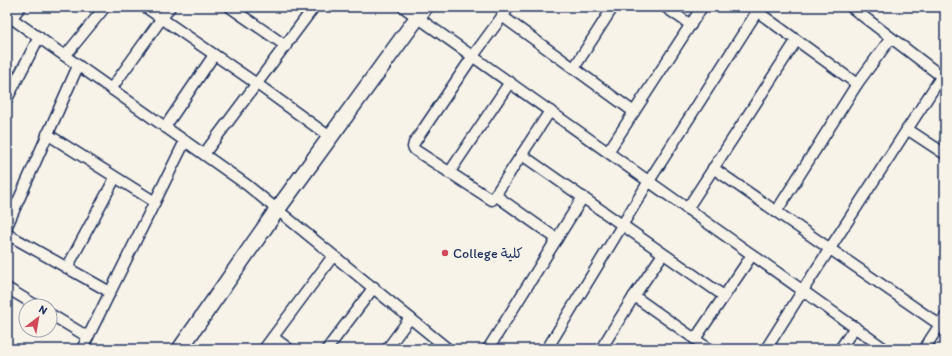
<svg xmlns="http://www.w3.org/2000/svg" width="952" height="356" font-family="Itim,'Playpen Sans Arabic',sans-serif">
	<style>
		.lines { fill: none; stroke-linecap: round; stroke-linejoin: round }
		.street-casing { stroke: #1b2f5e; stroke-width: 13 }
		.secondary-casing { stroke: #1b2f5e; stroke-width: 18 }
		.street { stroke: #f7f3e8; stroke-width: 10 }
		.secondary { stroke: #f7f3e8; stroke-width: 15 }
		.poi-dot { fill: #d1495b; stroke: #f7f3e8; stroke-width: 1.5 }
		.labels { text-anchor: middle; stroke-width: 3; stroke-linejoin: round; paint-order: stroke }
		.poi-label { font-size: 14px; fill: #1b2f5e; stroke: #f7f3e8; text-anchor: start }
	</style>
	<rect width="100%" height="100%" fill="#f7f3e8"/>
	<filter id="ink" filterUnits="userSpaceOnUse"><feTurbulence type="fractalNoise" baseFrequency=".025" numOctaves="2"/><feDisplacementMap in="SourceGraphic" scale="8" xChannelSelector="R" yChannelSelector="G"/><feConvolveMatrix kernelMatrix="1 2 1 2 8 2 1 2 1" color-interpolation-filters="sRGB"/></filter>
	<g filter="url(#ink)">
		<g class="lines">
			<!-- street casing -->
			<g class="street-casing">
				<g id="street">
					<polyline points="145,7 257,84 330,137"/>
					<polyline points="403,7 885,349"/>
					<polyline points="509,7 473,56 414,143 413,147 415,150 492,200 550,111"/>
					<polyline points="665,7 691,25"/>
					<polyline points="751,7 857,84"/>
					<polyline points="851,7 945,79"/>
					<polyline points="231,8 286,46"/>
					<polyline points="7,15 247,185 448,349"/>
					<polyline points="502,16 634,112"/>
					<polyline points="11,19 20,7"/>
					<polyline points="65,56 105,7"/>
					<polyline points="574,68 613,7"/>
					<polyline points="111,89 170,7"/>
					<polyline points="7,99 39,37"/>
					<polyline points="165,127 214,55"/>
					<polyline points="907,129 945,154"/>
					<polyline points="47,134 155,202"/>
					<polyline points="608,152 702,7"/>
					<polyline points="204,154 314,7"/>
					<polyline points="522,155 724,296"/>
					<polyline points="713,168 940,325"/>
					<polyline points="449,173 510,82"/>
					<polyline points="495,195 557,239"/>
					<polyline points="687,209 796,41"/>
					<polyline points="776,212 857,84 891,38"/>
					<polyline points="7,226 78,66"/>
					<polyline points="7,234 110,292"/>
					<polyline points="67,268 115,178"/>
					<polyline points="7,288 37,306"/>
					<polyline points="634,296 709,349"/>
					<polyline points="50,314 88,337"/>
					<polyline points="273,337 289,349"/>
					<polyline points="695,339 752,255"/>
					<polyline points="82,349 185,141"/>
					<polyline points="264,349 333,256"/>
					<polyline points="327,349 374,287"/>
					<polyline points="387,349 410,318"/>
					<polyline points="488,349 583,197"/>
					<polyline points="547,349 649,181 760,7"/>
					<polyline points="601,349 634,296 663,254"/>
					<polyline points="766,349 803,290 945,71"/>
					<polyline points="840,349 855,327"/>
					<polyline points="924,349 945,317"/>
				</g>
			</g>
			<!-- secondary casing -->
			<g class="secondary-casing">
				<polyline id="secondary" points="180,349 277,210 425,7"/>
			</g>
			<!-- street -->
			<use href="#street" class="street"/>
			<!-- secondary -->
			<use href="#secondary" class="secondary"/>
		</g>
	</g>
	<!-- markers -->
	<circle class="poi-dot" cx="445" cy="253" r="4"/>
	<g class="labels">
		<!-- poi labels -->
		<g class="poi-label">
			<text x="453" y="258">College كلية</text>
		</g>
	</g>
	<!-- margin -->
	<rect width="952" height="356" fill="none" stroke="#f7f3e8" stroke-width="24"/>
	<rect x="12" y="12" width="928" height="332" fill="none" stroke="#1b2f5e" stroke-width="1.5" filter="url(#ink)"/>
	<!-- north arrow -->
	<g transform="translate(38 318) rotate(31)"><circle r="19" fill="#f7f3e8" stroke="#9fa5b1"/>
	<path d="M0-3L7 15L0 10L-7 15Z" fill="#d1495b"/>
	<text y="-6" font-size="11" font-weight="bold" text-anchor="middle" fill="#1b2f5e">N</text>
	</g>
</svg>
